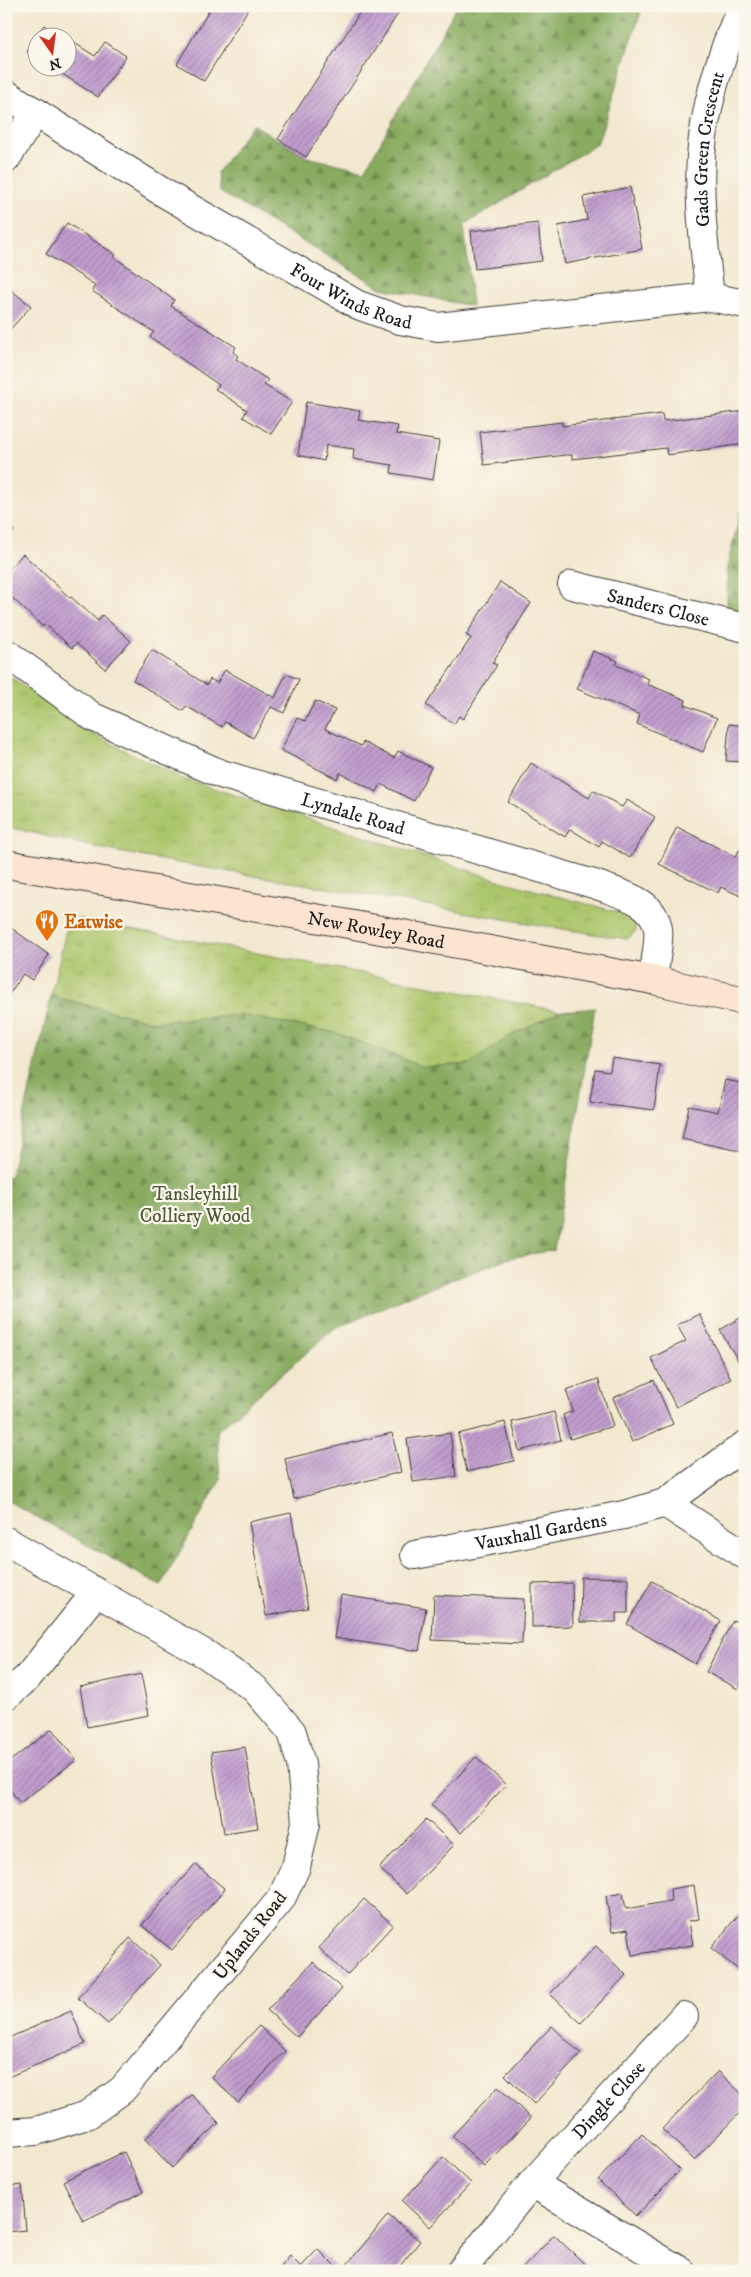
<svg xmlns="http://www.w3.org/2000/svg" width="751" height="2277" font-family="'IM FELL DW Pica',serif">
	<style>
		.grass { fill: url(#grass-tufts); stroke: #647144 }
		.forest { fill: url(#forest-firs); stroke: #52643e }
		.building { fill: url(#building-hatch) }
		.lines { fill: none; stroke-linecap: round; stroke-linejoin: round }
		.street-casing { stroke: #3c3b37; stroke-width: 30 }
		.secondary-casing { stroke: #3c3b37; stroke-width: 30 }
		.street { stroke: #fff; stroke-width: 28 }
		.secondary { stroke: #fde4d1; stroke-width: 28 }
		.labels { text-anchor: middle; stroke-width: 4.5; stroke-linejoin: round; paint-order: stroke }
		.street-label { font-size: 19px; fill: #1c1c1c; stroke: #fbf7ec }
		.food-label { font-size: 19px; font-weight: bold; fill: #c56008; stroke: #fbf7ec; text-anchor: start }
		.park-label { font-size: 19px; fill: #4e5838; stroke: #fbf7ec }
	</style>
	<defs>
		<pattern id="grass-tufts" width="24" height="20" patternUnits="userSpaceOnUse" patternTransform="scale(1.25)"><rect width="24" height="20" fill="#acc66c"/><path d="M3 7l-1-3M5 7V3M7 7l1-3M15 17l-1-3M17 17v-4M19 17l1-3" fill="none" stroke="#93aa5d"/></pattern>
		<pattern id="forest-firs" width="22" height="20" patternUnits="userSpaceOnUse" patternTransform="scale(1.25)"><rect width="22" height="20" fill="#89ab60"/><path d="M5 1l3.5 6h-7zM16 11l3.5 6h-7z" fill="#6f8a4e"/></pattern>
		<pattern id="building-hatch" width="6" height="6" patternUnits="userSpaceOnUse" patternTransform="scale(1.25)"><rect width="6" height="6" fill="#c19dcf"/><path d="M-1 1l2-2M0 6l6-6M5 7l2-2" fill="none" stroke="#9c7fa7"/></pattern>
	</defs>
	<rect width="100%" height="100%" fill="#fbf7ec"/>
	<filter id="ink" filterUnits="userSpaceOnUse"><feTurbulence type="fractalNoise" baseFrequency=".02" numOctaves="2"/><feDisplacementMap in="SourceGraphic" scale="10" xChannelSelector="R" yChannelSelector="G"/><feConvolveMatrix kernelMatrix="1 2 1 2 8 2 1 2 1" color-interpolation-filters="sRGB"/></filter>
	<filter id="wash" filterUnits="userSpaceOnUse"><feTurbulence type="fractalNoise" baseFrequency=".0096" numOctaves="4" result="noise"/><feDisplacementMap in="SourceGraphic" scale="20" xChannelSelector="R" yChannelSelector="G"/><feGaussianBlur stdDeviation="1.12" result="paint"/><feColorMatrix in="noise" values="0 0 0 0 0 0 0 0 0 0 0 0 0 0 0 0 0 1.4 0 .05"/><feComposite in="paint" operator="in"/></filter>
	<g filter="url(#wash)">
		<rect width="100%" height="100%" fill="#f2e8cf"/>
		<!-- grass -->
		<g class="grass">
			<path d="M6,674l78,56 97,48 327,105 128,34v14l-9,8c-102,-15 -204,-35 -306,-52 -105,-18 -212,-33 -315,-61z"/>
			<polygon points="69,917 560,1011 512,1035 470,1064 423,1067 336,1033 240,1015 154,1022 51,996"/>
		</g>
		<!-- forest -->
		<g class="forest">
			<polygon points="457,6 643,6 597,144 464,225 472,306 381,288 220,192 217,173 253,124 306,157 365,170"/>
			<polygon points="741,511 745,511 745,613 727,610 728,562"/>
			<polygon points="51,996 154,1022 240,1015 336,1033 423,1067 470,1064 512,1035 560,1011 595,1008 554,1250 510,1258 414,1294 335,1328 217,1431 220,1480 161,1586 6,1500 6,1175 10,1178"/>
		</g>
		<g id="blocks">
			<!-- building -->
			<g class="building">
				<polygon points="212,6 250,6 204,81 177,64"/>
				<polygon points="364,6 403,6 306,157 278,139"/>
				<polygon points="44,25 64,38 38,38 38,58 27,51"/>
				<polygon points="68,39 95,56 105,42 126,56 98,97 53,68 68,68"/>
				<polygon points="630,187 642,249 565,264 558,226 587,220 583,197"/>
				<polygon points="67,223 116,255 114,257 174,300 171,306 236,347 233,352 238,356 236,359 268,380 264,385 292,402 271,434 243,417 247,410 215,389 219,385 150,337 154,332 92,291 95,285 46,254"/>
				<polygon points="538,223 542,261 475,269 471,231"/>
				<polygon points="6,286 31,306 6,334"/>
				<polygon points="306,402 360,411 358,420 398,426 396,434 439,441 433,480 391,473 392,465 353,459 354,449 326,445 324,461 298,455"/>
				<polygon points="745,411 745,444 667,455 666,448 572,459 572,455 566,455 484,465 480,432 562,422 562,426 662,414 663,421"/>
				<polygon points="6,522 14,531 6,537"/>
				<polygon points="23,554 70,598 71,597 98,621 102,615 131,641 105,669 76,643 72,648 45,624 43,627 6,592 6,572"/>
				<polygon points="500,582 531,603 492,663 497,665 463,719 459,716 454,724 426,705 471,638 466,635"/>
				<polygon points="152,650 207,685 210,679 217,683 225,670 275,698 286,674 299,679 284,713 271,707 253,738 225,722 222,727 186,706 183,711 133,680"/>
				<polygon points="593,651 618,661 616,665 649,679 647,684 686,700 685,705 717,718 703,752 637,724 640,715 577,689"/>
				<polygon points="315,701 335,710 325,729 361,746 363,742 394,758 398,751 431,767 414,801 381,784 377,792 340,773 337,779 281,750 297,718 305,721"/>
				<polygon points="729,724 745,726 745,762 726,761"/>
				<polygon points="531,763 589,798 593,790 622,807 627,800 655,817 630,858 602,841 599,847 570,829 565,837 508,802"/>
				<polygon points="677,827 736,857 739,850 745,853 745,898 721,887 718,893 659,864"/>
				<polygon points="11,928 49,955 32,980 23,974 6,999 6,935"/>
				<polygon points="612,1058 660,1065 654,1110 590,1102 595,1069 610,1071"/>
				<polygon points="725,1080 745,1084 745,1152 682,1139 689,1106 718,1112"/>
				<polygon points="699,1314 731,1379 676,1407 651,1358 686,1341 677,1325"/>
				<polygon points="745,1315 745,1368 743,1369 720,1330"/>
				<polygon points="598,1379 613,1426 570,1439 563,1415 573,1411 566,1390"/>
				<polygon points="654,1380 673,1424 632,1442 613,1398"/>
				<polygon points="554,1412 561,1440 519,1451 512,1422"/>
				<polygon points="505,1422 514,1461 467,1472 458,1434"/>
				<polygon points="392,1433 401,1472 294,1499 285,1459"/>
				<polygon points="450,1433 456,1476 413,1482 407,1439"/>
				<polygon points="291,1513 308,1608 266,1616 249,1522"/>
				<polygon points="581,1577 628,1578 628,1613 616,1613 616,1622 580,1622"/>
				<polygon points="652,1581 721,1621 695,1664 627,1624"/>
				<polygon points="572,1583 573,1626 532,1627 532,1584"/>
				<polygon points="341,1595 426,1608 419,1651 334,1638"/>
				<polygon points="434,1595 524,1599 522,1644 432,1640"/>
				<polygon points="733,1620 745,1626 745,1674 738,1689 706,1672"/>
				<polygon points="141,1674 149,1715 87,1727 80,1687"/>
				<polygon points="52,1729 76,1760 20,1803 6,1784 6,1764"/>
				<polygon points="245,1747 258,1828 224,1833 211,1752"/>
				<polygon points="476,1757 506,1785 461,1833 431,1805"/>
				<polygon points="426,1819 454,1845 407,1894 379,1868"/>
				<polygon points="195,1864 225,1889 172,1950 142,1925"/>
				<polygon points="694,1885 699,1919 689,1921 693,1945 632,1955 628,1929 612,1932 606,1896 623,1893 626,1909 671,1901 670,1889"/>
				<polygon points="364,1899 393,1925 347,1975 319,1948"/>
				<polygon points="739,1914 745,1919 745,1975 711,1948"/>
				<polygon points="130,1938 160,1965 108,2024 78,1998"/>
				<polygon points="596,1946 626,1975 581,2023 550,1994"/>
				<polygon points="313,1962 342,1989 297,2037 267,2010"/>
				<polygon points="71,2011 85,2044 6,2078 6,2039"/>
				<polygon points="259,2026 285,2051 238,2102 211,2077"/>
				<polygon points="552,2026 581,2054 534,2104 505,2075"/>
				<polygon points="718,2071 745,2097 745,2107 694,2160 662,2129"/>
				<polygon points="498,2087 531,2118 484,2166 452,2136"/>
				<polygon points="192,2095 219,2123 172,2168 145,2139"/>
				<polygon points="642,2134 680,2170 636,2216 598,2180"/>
				<polygon points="124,2152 143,2192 83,2221 63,2181"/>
				<polygon points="443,2157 471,2183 430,2227 402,2201"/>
				<polygon points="22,2185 26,2230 6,2232 6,2187"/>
				<polygon points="388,2215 420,2241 396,2271 350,2271 345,2267"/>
				<polygon points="554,2235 592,2271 520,2271"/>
				<polygon points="318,2249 340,2271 277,2271 290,2256 301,2267"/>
			</g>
		</g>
	</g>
	<g filter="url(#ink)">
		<use href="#blocks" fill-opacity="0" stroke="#3c3b37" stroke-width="1"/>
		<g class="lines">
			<!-- street casing -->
			<g class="street-casing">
				<g id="street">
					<path id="s1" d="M6,94l158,99 194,112 42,15 38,7 272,-30 35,7"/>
					<polyline points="6,159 36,112"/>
					<path id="s2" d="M710,297c-5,-46 -12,-94 -9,-141 4,-52 20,-102 41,-150"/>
					<path id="s3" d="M572,585l173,43"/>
					<path id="s4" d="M6,653l87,64 128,57 376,111c23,9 57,15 61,44 2,13 -4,37 -5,51"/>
					<polyline points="665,1503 745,1445"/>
					<polyline points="6,1541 207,1655 255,1689 292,1732 301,1764 306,1823 296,1867 281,1899 122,2090 87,2115 36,2131 6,2133"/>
					<path id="s5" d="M415,1555l209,-40 41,-12 80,52"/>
					<polyline points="6,1696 27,1678 96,1592"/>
					<polyline points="532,2183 681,2271"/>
					<path id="s6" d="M461,2271l71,-88 152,-167"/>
				</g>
			</g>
			<!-- secondary casing -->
			<g class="secondary-casing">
				<g id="secondary">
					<path id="s7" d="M6,864l326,57 321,59 92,21"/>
				</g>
			</g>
			<!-- street -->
			<use href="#street" class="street"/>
			<!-- secondary -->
			<use href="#secondary" class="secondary"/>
		</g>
	</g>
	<!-- icons -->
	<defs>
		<g id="restaurant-pin" transform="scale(1.25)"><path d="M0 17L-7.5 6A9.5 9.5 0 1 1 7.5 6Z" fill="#e8710a" stroke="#fbf7ec"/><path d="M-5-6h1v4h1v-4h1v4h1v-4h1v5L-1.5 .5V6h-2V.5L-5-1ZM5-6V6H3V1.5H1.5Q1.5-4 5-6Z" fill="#fff"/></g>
	</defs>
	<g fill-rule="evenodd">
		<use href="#restaurant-pin" x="47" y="921"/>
	</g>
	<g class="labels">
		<!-- street labels -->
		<g class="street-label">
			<text dy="7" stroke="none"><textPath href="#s2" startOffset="149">Gads Green Crescent</textPath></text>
			<text dy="7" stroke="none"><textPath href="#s1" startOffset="401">Four Winds Road</textPath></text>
			<text dy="7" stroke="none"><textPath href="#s3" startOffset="89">Sanders Close</textPath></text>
			<text dy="7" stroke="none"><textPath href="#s4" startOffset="386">Lyndale Road</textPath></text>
			<text dy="7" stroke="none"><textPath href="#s7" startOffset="376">New Rowley Road</textPath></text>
			<text dy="7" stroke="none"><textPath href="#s5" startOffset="128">Vauxhall Gardens</textPath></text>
			<text transform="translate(249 1935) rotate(-52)" y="7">Uplands Road</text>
			<text dy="7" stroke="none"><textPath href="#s6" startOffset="226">Dingle Close</textPath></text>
		</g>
		<!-- food labels -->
		<g class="food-label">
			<text x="64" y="928">Eatwise</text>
		</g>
		<!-- park labels -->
		<g class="park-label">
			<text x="195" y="1200">Tansleyhill<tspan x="195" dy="22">Colliery Wood</tspan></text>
		</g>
	</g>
	<!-- margin -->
	<rect width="751" height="2277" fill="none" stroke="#fbf7ec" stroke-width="25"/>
	<!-- north arrow -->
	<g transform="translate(52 52) rotate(166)"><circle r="24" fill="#fbf7ec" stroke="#a29f99"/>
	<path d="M0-4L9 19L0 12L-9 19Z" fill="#c8321e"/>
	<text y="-8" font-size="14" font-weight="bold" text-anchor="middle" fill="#1c1c1c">N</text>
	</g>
</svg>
